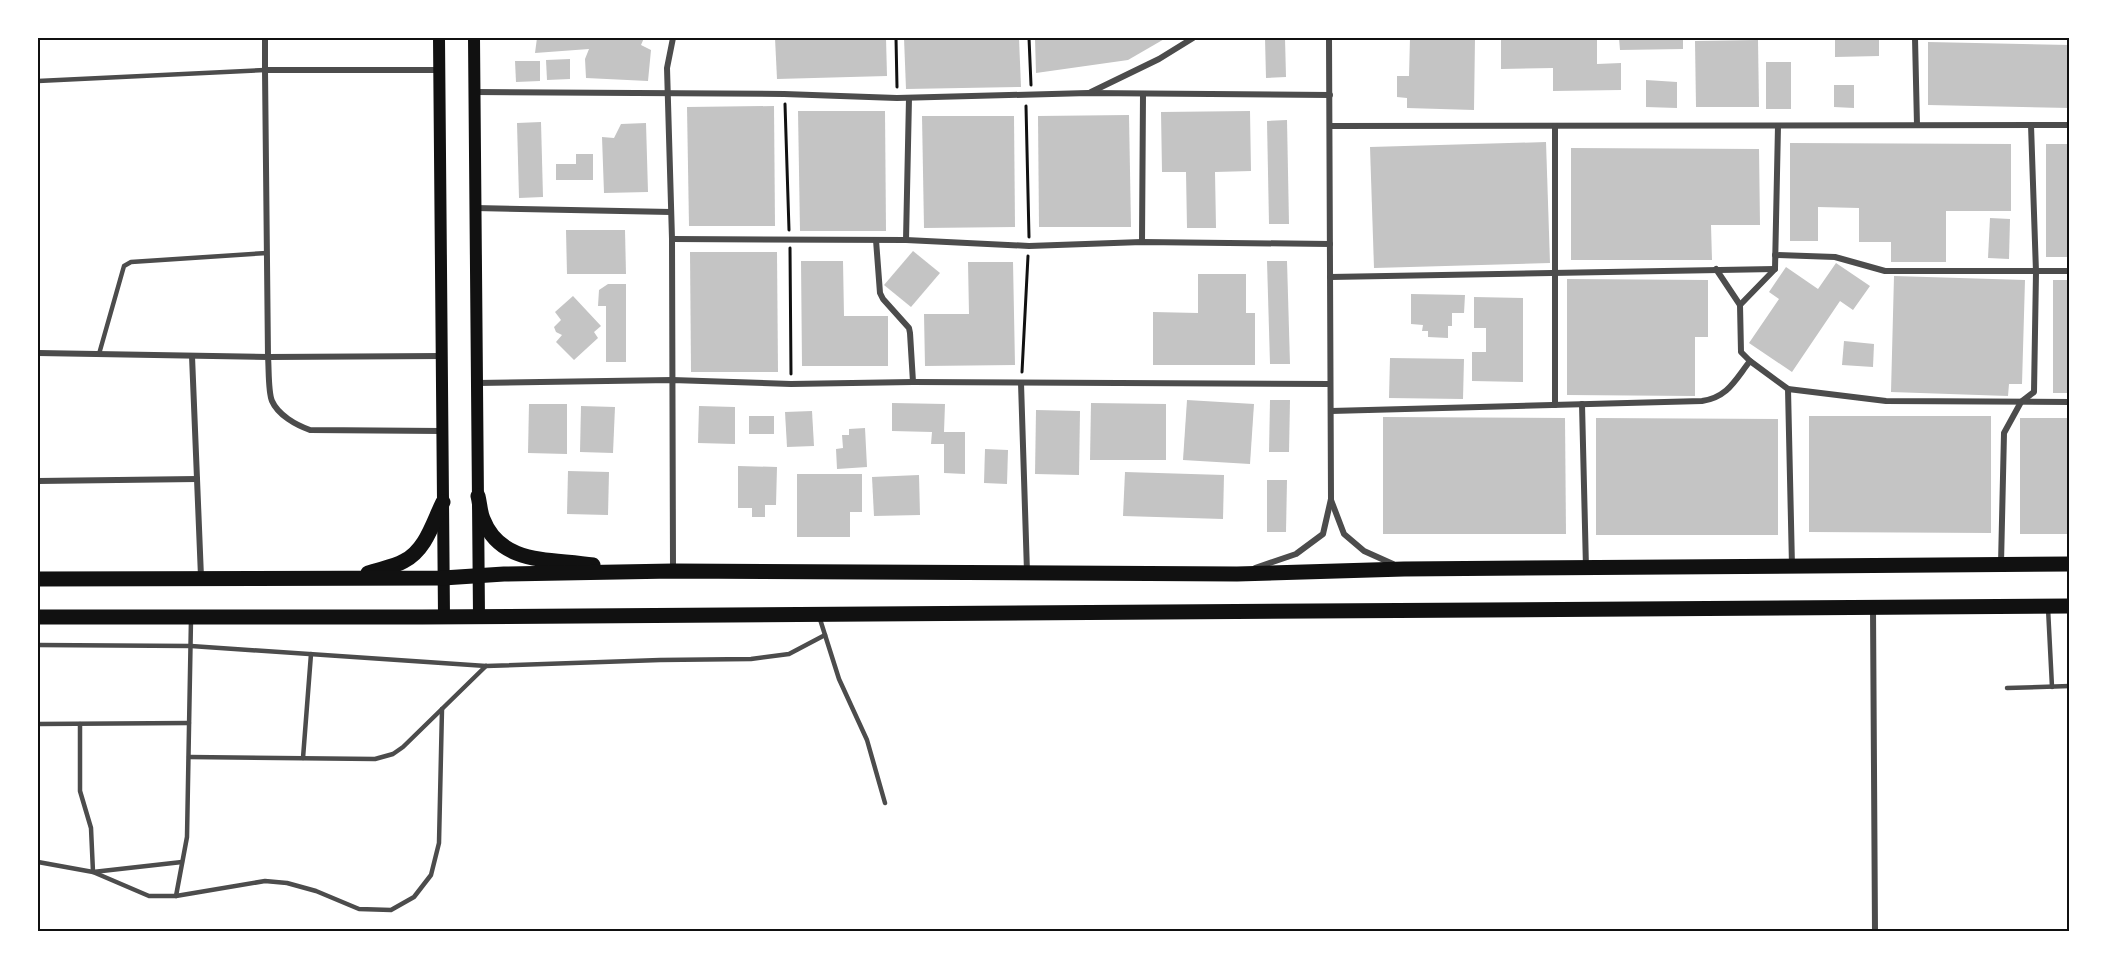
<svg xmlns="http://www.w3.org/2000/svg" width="2107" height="969" font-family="Lato,sans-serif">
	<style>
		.building { fill: #c4c4c4 }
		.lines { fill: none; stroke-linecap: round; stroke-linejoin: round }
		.path { stroke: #111; stroke-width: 3 }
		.service { stroke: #4c4c4c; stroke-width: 4.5 }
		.minor { stroke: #4c4c4c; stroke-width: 6 }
		.secondary { stroke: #111; stroke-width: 12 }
		.primary { stroke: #111; stroke-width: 15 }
		.neatline { fill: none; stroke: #111; stroke-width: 2 }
	</style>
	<rect width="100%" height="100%" fill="#fff"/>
	<!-- building -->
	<g class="building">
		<polygon points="537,38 644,38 641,45 651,50 648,81 586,78 585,59 589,49 535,53"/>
		<polygon points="775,38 886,38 887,76 777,79"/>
		<polygon points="904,38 1019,38 1021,87 906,89"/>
		<polygon points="1035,38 1166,38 1128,60 1036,73"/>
		<polygon points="1265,38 1285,38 1286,77 1266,78"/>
		<polygon points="1410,38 1475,38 1474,110 1407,108 1407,98 1397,97 1397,76 1409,76"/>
		<polygon points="1501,38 1597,38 1597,64 1621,63 1621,90 1553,91 1553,68 1501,69"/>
		<polygon points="1619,38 1683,38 1683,49 1620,50"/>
		<polygon points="1835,38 1879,38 1879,56 1835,57"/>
		<polygon points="1758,40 1759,107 1696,107 1695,41"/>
		<polygon points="1928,42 2070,45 2070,108 1928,105"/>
		<polygon points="570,59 570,79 547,80 546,60"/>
		<polygon points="515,61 540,61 540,81 516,82"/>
		<rect x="1766" y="62" width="25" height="47"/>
		<polygon points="1646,80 1677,82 1677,108 1646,107"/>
		<polygon points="1834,85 1854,85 1854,108 1834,107"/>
		<polygon points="774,106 775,226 689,226 687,107"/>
		<polygon points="798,111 885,111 886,231 800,231"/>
		<polygon points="1250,111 1251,171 1215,172 1216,228 1187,228 1186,172 1162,172 1161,112"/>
		<polygon points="1129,115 1131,227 1039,227 1038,116"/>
		<polygon points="922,116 1014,116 1015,227 924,228"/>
		<polygon points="1287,120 1289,224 1269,224 1267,121"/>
		<polygon points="541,122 543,197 519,198 517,123"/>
		<polygon points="646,123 648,192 604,193 602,137 614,138 621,124"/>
		<polygon points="1546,142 1550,263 1374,268 1370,147"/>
		<polygon points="1790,143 2011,144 2011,211 1946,211 1946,262 1891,262 1891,242 1859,242 1859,208 1818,207 1818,241 1790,241"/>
		<rect x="2046" y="144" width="24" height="113"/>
		<polygon points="1571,148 1759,149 1760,225 1711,225 1712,260 1571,260"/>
		<polygon points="576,154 593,154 593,180 556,180 556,164 576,164"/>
		<polygon points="1990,218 2010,219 2009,259 1988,258"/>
		<polygon points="566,230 625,230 626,274 567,274"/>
		<polygon points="913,251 940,273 911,307 884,285"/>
		<polygon points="690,252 777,252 778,372 691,372"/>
		<polygon points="801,261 843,261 844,316 888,316 888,366 802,366"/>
		<polygon points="1267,261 1287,261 1290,364 1270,364"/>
		<polygon points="968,262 1013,262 1015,365 925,366 924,314 969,314"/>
		<polygon points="1836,263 1870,286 1853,310 1840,301 1792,372 1749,343 1779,299 1769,292 1786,267 1818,289"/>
		<polygon points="1198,274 1246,274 1246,313 1255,313 1255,365 1153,365 1153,312 1198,313"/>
		<polygon points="1894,276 2025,280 2022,384 2009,384 2008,396 1891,392"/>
		<polygon points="1567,279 1708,280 1708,337 1695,337 1695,396 1567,395"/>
		<rect x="2053" y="280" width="17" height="113"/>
		<polygon points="608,284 626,284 626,362 606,362 606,306 598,306 599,290"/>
		<polygon points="1411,294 1465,295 1464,313 1452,313 1452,326 1448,326 1448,338 1428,337 1428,331 1422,331 1423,325 1411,324"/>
		<polygon points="573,296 601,326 594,332 598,338 574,360 556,342 562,335 556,332 554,327 561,320 555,312"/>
		<polygon points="1474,297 1523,298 1523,382 1472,381 1472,352 1486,352 1486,328 1474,328"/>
		<polygon points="1844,341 1874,344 1873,367 1842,365"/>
		<polygon points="1390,358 1464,359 1463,399 1389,398"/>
		<polygon points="1187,400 1254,404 1250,464 1183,460"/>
		<polygon points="1270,400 1290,400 1289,452 1269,452"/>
		<polygon points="892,403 945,404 944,432 965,432 965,474 944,473 944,444 931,444 932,432 892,431"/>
		<polygon points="1091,403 1166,404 1166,460 1090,460"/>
		<polygon points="529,404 567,404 567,454 528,453"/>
		<polygon points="581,406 615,407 613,453 580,452"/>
		<polygon points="699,406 735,407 735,444 698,443"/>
		<polygon points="1036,410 1080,411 1079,475 1035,474"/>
		<polygon points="812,411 814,446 787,447 785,412"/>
		<rect x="749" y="416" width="25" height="18"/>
		<polygon points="1809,416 1991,416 1991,533 1809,532"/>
		<polygon points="1383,417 1565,418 1566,534 1383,534"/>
		<polygon points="1596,418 1778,419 1778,535 1596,535"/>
		<rect x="2020" y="418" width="50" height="116"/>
		<polygon points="865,428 867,467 837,469 836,449 843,448 842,435 849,435 849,429"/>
		<polygon points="985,449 1008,450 1007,484 984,483"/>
		<polygon points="738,466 777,467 776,505 765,505 765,517 752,517 752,508 738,508"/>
		<polygon points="568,471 609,472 608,515 567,514"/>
		<polygon points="1125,472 1224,475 1223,519 1123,516"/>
		<polygon points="797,474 862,474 862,512 850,512 850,537 797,537"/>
		<polygon points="919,475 920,515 874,516 872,477"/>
		<polygon points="1267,480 1287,480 1286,532 1267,532"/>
	</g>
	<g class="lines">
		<!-- path -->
		<g class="path">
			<polyline points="896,38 897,87"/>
			<polyline points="1029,38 1031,85"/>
			<polyline points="785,104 789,230"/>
			<polyline points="1026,106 1029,237"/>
			<polyline points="790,248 791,374"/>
			<polyline points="1022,372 1028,256"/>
		</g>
		<!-- service -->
		<g class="service">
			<polyline points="38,81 265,70"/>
			<polyline points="99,354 124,266 131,262 267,253"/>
			<polyline points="2048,608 2052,687"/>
			<polyline points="819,616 839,679 867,740 885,803"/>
			<polyline points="38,645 191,646 486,666 660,660 751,659 789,654 825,635"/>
			<polyline points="2007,688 2070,686"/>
			<polyline points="38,724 189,723"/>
			<polyline points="80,724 80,791 91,828 93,872 149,896 176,896 265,881 287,883 316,891 359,909 391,910 414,897 431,875 439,843 442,709"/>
			<polyline points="189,757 375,759 393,754 403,747 486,666"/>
			<polyline points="303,758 311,654"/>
			<polyline points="38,862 93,872 182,862"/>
			<polyline points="176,896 187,837 191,619"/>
		</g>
		<!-- minor -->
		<g class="minor">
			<polyline points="265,38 265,70 439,70"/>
			<polyline points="1915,38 1917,125"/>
			<polyline points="265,70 268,357 442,356"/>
			<polyline points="475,92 784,94 897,98 1088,93 1330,95"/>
			<polyline points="1091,92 1159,59 1193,38"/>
			<polyline points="1330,126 2070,125"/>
			<polyline points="1778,126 1775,269 1740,305 1741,352 1750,361 1788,389 1886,401 2070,402"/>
			<polyline points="475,208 671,212"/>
			<polyline points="672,239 906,240 1029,246 1142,242 1330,244"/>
			<polyline points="876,240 880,293 883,299 909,328 910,333 913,382"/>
			<polyline points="906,240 909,98"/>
			<polyline points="1142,242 1143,94"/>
			<polyline points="1775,255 1835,257 1885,271 2070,271"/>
			<polyline points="1716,269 1740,305"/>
			<polyline points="1330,277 1775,269"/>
			<path d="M38,353l230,4c1,11 0,35 4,44 6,14 24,24 38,29l132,1"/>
			<polyline points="192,356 201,577"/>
			<polyline points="477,383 672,380 791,384 913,382 1330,384"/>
			<polyline points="1021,383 1027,572"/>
			<polyline points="1788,389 1792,566"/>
			<polyline points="1582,404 1586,568"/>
			<polyline points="1555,405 1555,126"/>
			<path d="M1331,411l371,-10c26,-4 33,-21 48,-40"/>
			<polyline points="38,481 197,479"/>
			<polyline points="1331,500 1344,534 1364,551 1393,564"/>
			<polyline points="2001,564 2004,433 2021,402 2034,392 2036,272 2031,125"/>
			<polyline points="1255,568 1296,554 1323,534 1331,499 1329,38"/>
			<polyline points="673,570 672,239 667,68 673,38"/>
			<polyline points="1873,608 1875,932"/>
		</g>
		<!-- secondary -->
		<g class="secondary">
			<polyline points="439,38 444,616"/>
			<polyline points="474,38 479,616"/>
		</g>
		<!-- primary -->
		<g class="primary">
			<path d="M478,496c2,8 2,16 5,23 18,47 69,39 110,46"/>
			<path d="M368,573c11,-4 26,-6 36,-12 22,-11 29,-39 39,-59"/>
			<polyline points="38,579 443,578 504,574 673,571 1237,574 1404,569 2070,564"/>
			<polyline points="38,617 422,617 2070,606"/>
		</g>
	</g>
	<!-- border -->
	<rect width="2107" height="969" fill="none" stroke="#ffffff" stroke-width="78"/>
	<rect x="39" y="39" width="2029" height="891" class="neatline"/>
</svg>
